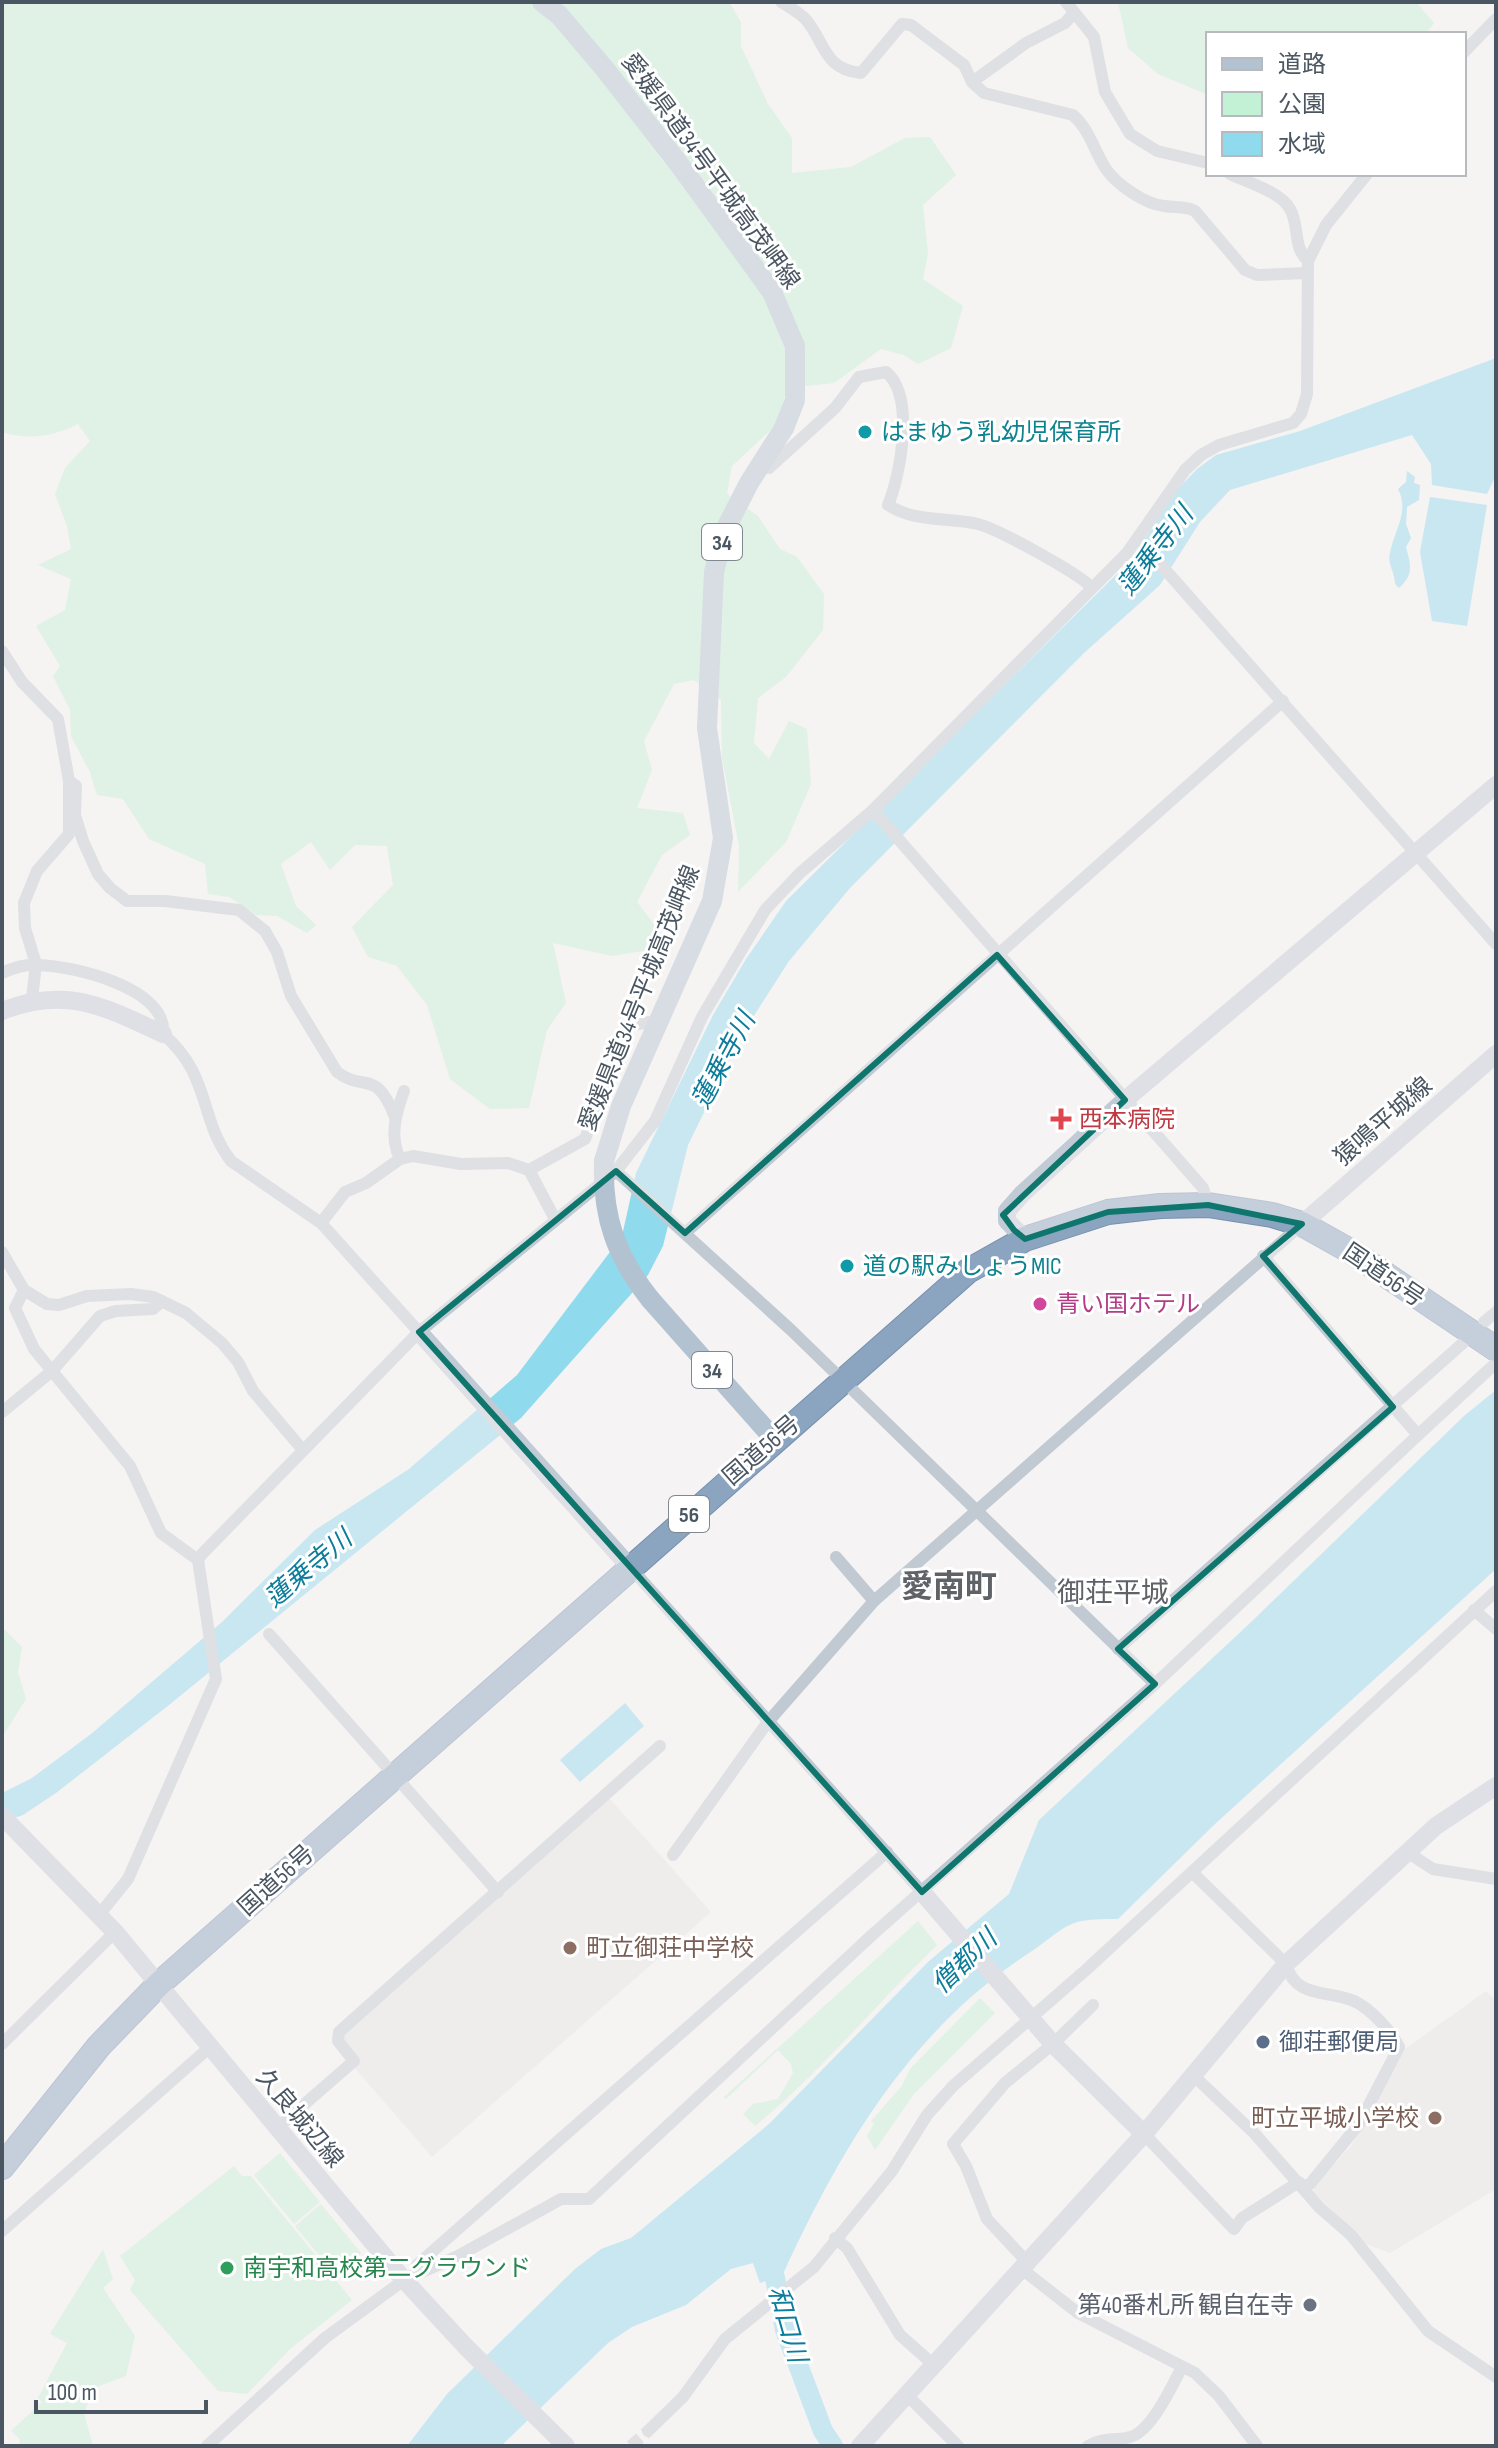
<svg xmlns="http://www.w3.org/2000/svg" width="1498" height="2448" font-family="'Sofia Sans Condensed','Noto Sans JP',sans-serif">
	<style>
		.education { fill: #e6e4e5 }
		.green { fill: #c3f1d5 }
		.water { fill: #90daee }
		.lines { fill: none; stroke-linecap: round; stroke-linejoin: round }
		.river { stroke: #90daee; stroke-width: 20 }
		.street-tunnel { stroke: #caccce; stroke-width: 12; stroke-dasharray: 12 6; stroke-linecap: butt }
		.highway-casing { stroke: #7690ad; stroke-width: 26 }
		.street { stroke: #c1cad2; stroke-width: 12 }
		.secondary { stroke: #c1cbd6; stroke-width: 18 }
		.primary { stroke: #b3c2d1; stroke-width: 20 }
		.highway { stroke: #8ba5c1; stroke-width: 24 }
		.primary-bridge { stroke: #b3c2d1; stroke-width: 20 }
		.marked { fill: none; stroke: #0f766e; stroke-width: 6; stroke-linejoin: round }
		.culture-dot { fill: #0f9aa8; stroke: #fff; stroke-width: 3 }
		.health-dot { fill: #e0444e; stroke: #fff; stroke-width: 3 }
		.hotel-dot { fill: #d1479c; stroke: #fff; stroke-width: 3 }
		.education-dot { fill: #8d6e63; stroke: #fff; stroke-width: 3 }
		.service-dot { fill: #5c6f8a; stroke: #fff; stroke-width: 3 }
		.leisure-dot { fill: #2e9e5b; stroke: #fff; stroke-width: 3 }
		.worship-dot { fill: #6b7280; stroke: #fff; stroke-width: 3 }
		.labels { text-anchor: middle; stroke-width: 6; stroke-linejoin: round; paint-order: stroke }
		.shield { fill: #fff; stroke: #808990; stroke-width: 2 }
		.shield-label { font-size: 22px; font-weight: bold; fill: #4a5661 }
		.street-label { font-size: 24px; fill: #4a5661; stroke: #fff }
		.culture-label { font-size: 24px; fill: #0d838f; stroke: #fff; text-anchor: start }
		.health-label { font-size: 24px; fill: #be3a42; stroke: #fff; text-anchor: start }
		.hotel-label { font-size: 24px; fill: #b23c85; stroke: #fff; text-anchor: start }
		.education-label { font-size: 24px; fill: #785e54; stroke: #fff; text-anchor: start }
		.service-label { font-size: 24px; fill: #4e5e75; stroke: #fff; text-anchor: start }
		.leisure-label { font-size: 24px; fill: #27864d; stroke: #fff; text-anchor: start }
		.worship-label { font-size: 24px; fill: #5b616d; stroke: #fff; text-anchor: end }
		.water-label { font-size: 26px; font-style: italic; fill: #0c7c9b; stroke: #fff }
		.quarter-label { font-size: 28px; fill: #5f6368; stroke: #fff }
		.district-label { font-size: 32px; font-weight: bold; fill: #5f6368; stroke: #fff }
	</style>
	<rect width="100%" height="100%" fill="#f5f3f3"/>
	<!-- education -->
	<g class="education">
		<polygon points="609,1798 711,1912 432,2157 334,2044"/>
		<polygon points="1486,1991 1496,2001 1496,2189 1390,2253 1366,2244 1314,2192 1314,2186 1351,2146 1401,2052"/>
	</g>
	<!-- green -->
	<g class="green">
		<path d="M2,2h727l12,20v24l27,58 24,34v35l59,-6 54,-29 25,-1 26,38 -33,30 5,49 -5,25 40,27 -12,42 -33,16 -14,-9 -23,-6 -47,34 -47,5 -10,36 -45,42 -5,28 31,22 22,33 17,8 27,37 -1,36 -37,47 -28,21 -4,45 15,16 20,-38 18,8 4,55 -25,58 -48,50 1,-46 -17,-88 -1,-58 -27,-20 -20,4 -30,57 8,29 -15,38 46,5 7,22 -28,20 -25,47 17,22 1,25 -43,7 -59,-13 13,60 -19,27 -18,78 -39,1 -40,-30 -23,-74 -30,-39 -29,-9 -16,-30 41,-42 -6,-39 -32,-1 -25,25 -19,-28 -30,22 15,42 20,19 -9,8 -30,-17 -21,-1 -27,-18 -21,-3 -3,-30 -56,-25 -26,-40 -26,-4 -7,-23 -19,-36 -1,-26 -17,-34 7,-10 -24,-40 29,-16 6,-31 -33,-14 33,-16 -4,-23 -12,-32 10,-26 25,-27 -12,-17c-26,13 -49,16 -76,8z"/>
		<polygon points="1118,2 1416,2 1434,23 1426,34 1208,34 1208,95 1158,74 1128,48"/>
		<polygon points="2,1627 22,1647 18,1672 26,1699 2,1737"/>
		<path d="M918,1921l19,24c-61,59 -117,128 -182,181l-12,-12 10,-10 25,-5 15,-26 -2,-9 -13,-14 -52,49 -2,-2z"/>
		<polygon points="980,1998 995,2013 914,2094 875,2150 867,2136 874,2124 871,2121 902,2086 910,2069"/>
		<polygon points="280,2153 320,2202 294,2224 254,2175"/>
		<polygon points="234,2166 242,2176 251,2176 352,2300 290,2349 247,2394 218,2391 130,2290 135,2280 120,2256"/>
		<polygon points="321,2204 361,2253 335,2275 295,2226"/>
		<polygon points="103,2249 113,2279 103,2288 135,2336 126,2376 94,2388 84,2413 93,2446 19,2446 20,2439 11,2431 42,2402 38,2398 67,2343 50,2334"/>
	</g>
	<!-- water -->
	<g class="water">
		<polygon points="1496,358 1496,475 1487,494 1432,485 1431,464 1412,435 1230,490 1200,522 1160,585 1084,653 850,888 789,961 744,1031 688,1145 663,1246 648,1275 521,1418 169,1705 56,1793 23,1815 2,1822 2,1793 32,1778 91,1734 222,1622 315,1530 409,1469 517,1375 622,1236 636,1173 713,1015 746,959 786,901 1130,561 1177,490 1197,469 1216,455 1300,431"/>
		<path d="M1407,471l8,6 -1,6 6,2 -1,15 -12,7 -1,17 5,14 -5,9c4,16 9,27 -7,41l-4,-4c0,-12 -8,-20 -5,-31 4,-23 20,-41 8,-64l8,-7z"/>
		<polygon points="1430,497 1487,505 1467,626 1432,621 1420,552"/>
		<path d="M1496,1390v179l-280,254 -98,96c-12,0 -25,0 -36,2 -16,2 -34,19 -47,28 -124,79 -193,197 -253,327l-22,7 -7,-20 -22,6 -45,36 -54,22 -24,16 -107,103h-94l40,-52 128,-125 26,-20 30,-11 138,-114 160,-163 80,-67 30,-74 209,-195 216,-209z"/>
		<polygon points="625,1703 644,1726 580,1782 560,1760"/>
	</g>
	<g class="lines">
		<!-- river -->
		<polyline class="river" points="766,2253 775,2278 785,2330 823,2431 833,2446"/>
		<!-- street-tunnel -->
		<polyline class="street-tunnel" points="631,2446 648,2431"/>
		<!-- highway casing -->
		<g class="highway-casing">
			<polyline id="highway" points="2,2167 99,2046 159,1984 968,1271 1025,1239 1108,1212 1160,1206 1208,1205 1272,1215 1302,1224 1352,1252 1496,1349"/>
		</g>
		<!-- street -->
		<g class="street">
			<path d="M781,2c8,5 20,11 26,19 18,22 17,48 54,52l41,-49 9,1 53,40 8,17 12,11 89,22c17,15 21,36 33,54 11,16 39,35 58,37 12,2 21,0 31,5l50,59 12,5 49,-2"/>
			<polyline points="1066,2 1094,37 1105,92 1130,134 1157,151 1208,163"/>
			<polyline points="1464,52 1496,19"/>
			<polyline points="972,82 1026,43 1065,23 1073,14"/>
			<path d="M1230,174c17,8 51,18 60,35 10,17 2,37 18,52"/>
			<path d="M761,467l8,1 66,-60 24,-31 27,-5c29,23 15,102 2,133 28,18 59,12 90,19 20,5 100,49 113,63"/>
			<polyline points="1138,539 1496,944"/>
			<polyline points="2,651 22,682 58,719 69,781 69,834 37,871 24,903 25,928 36,964 32,999"/>
			<path d="M69,781l7,5 -1,29 8,26 15,33 12,14 17,13h38l74,9 26,21 12,21 14,44 46,76c28,21 38,-5 58,45"/>
			<polyline points="873,810 1203,1188 1208,1205"/>
			<path d="M2,973c11,-5 24,-9 36,-8 36,1 130,23 125,69 49,42 35,84 68,127l90,62 98,109"/>
			<path d="M400,1159c-11,-23 -4,-46 4,-68"/>
			<polyline points="529,1170 585,1139 627,1027 648,1022"/>
			<polyline points="616,1171 791,1330 1155,1684"/>
			<polyline points="321,1223 345,1192 366,1183 400,1159 413,1156 461,1164 508,1163 529,1170 555,1219"/>
			<polyline points="685,1233 1283,701"/>
			<polyline points="2,1252 24,1290 47,1304 59,1305 87,1296 131,1294 153,1297 186,1313 222,1343 238,1362 253,1391 302,1449"/>
			<polyline points="24,1290 15,1308 34,1349 130,1466 161,1533 198,1560"/>
			<polyline points="1484,1322 1496,1312"/>
			<polyline points="2,1412 52,1371 100,1316 116,1311 153,1309 162,1301"/>
			<polyline points="1418,1435 1496,1363"/>
			<polyline points="836,1557 874,1601"/>
			<polyline points="629,1566 922,1892"/>
			<polyline points="1474,1610 1496,1629"/>
			<polyline points="269,1634 498,1892"/>
			<polyline points="1118,1649 1463,1343"/>
			<polyline points="1407,1852 1433,1869 1496,1879"/>
			<polyline points="673,1855 767,1723 874,1601 1302,1224"/>
			<path d="M1192,1872l94,92c9,35 43,26 68,37 17,8 37,30 45,46l-40,77 -49,60 -6,2"/>
			<polyline points="99,1915 128,1879 216,1679 198,1560 202,1554 419,1332 616,1171 655,1121 702,1017 765,910 800,873 873,810 1127,553 1185,470 1201,455 1219,445 1293,423 1301,414 1307,394 1308,261 1326,225 1367,174"/>
			<polyline points="2,2044 115,1932"/>
			<polyline points="1193,2075 1255,2134 1320,2208 1351,2235 1428,2331 1496,2377"/>
			<polyline points="277,2128 354,2061 338,2041 339,2032 660,1746"/>
			<polyline points="1144,2134 1234,2229 1242,2218 1299,2182"/>
			<polyline points="2,2231 211,2046"/>
			<polyline points="835,2238 847,2248 900,2335 935,2366"/>
			<polyline points="1028,2263 987,2219 966,2166 953,2144 1005,2083 1053,2044 1093,2005"/>
			<polyline points="1023,2270 1078,2313 1195,2373 1219,2396 1257,2446"/>
			<polyline points="414,2275 417,2265 887,1852"/>
			<polyline points="907,2395 958,2446"/>
			<polyline points="648,2431 683,2397 725,2339 814,2267 892,2171 927,2115 953,2086 1087,1969 1496,1591"/>
			<polyline points="207,2446 325,2338 404,2280 458,2256 561,2199 589,2199 871,1936 1155,1684 1418,1435 1263,1256"/>
			<path d="M1088,2446c14,-9 27,-5 42,-9 21,-5 42,-51 52,-70"/>
		</g>
		<!-- secondary -->
		<g class="secondary">
			<path d="M2,1011c64,-25 101,-5 161,23"/>
			<polyline points="1302,1224 1496,1054"/>
			<polyline points="1025,1239 1007,1221 1007,1211 1022,1194 1125,1100 1496,785"/>
			<polyline points="419,1332 629,1566"/>
			<polyline points="2,1816 115,1932 404,2280 466,2347 566,2446"/>
			<polyline points="922,1892 1053,2044 1144,2134"/>
			<polyline points="860,2446 1144,2134 1286,1964 1436,1826 1496,1786"/>
		</g>
		<!-- primary -->
		<g class="primary">
			<polyline points="542,2 559,15 604,68 679,164 772,292 795,346 795,400 784,428 749,483 725,530 714,572 707,728 723,838 712,901 621,1106 604,1161"/>
			<polyline points="650,1299 774,1439"/>
		</g>
		<!-- highway -->
		<use href="#highway" class="highway"/>
		<!-- primary-bridge -->
		<path class="primary-bridge" d="M604,1161c-2,56 12,95 46,138"/>
	</g>
	<!-- marked area -->
	<path d="M0 0H1498V2448H0ZM997,955l128,145 -122,115 11,15 11,9 83,-27 100,-7 94,19 -39,32 130,151 -275,242 37,35 -233,208 -503,-560 197,-161 69,62z" fill="#f5f3f3" fill-opacity=".55" fill-rule="evenodd"/>
	<path class="marked" d="M997,955l128,145 -122,115 11,15 11,9 83,-27 100,-7 94,19 -39,32 130,151 -275,242 37,35 -233,208 -503,-560 197,-161 69,62z"/>
	<!-- markers -->
	<g class="culture-dot">
		<circle cx="865" cy="432" r="8"/>
		<circle cx="847" cy="1266" r="8"/>
	</g>
	<path class="health-dot" d="M1057 1107h8v8h8v8h-8v8h-8v-8h-8v-8h8z"/>
	<circle class="hotel-dot" cx="1040" cy="1304" r="8"/>
	<g class="education-dot">
		<circle cx="570" cy="1948" r="8"/>
		<circle cx="1435" cy="2118" r="8"/>
	</g>
	<circle class="service-dot" cx="1263" cy="2042" r="8"/>
	<circle class="leisure-dot" cx="227" cy="2268" r="8"/>
	<circle class="worship-dot" cx="1310" cy="2305" r="8"/>
	<g class="labels">
		<!-- shield labels -->
		<g class="shield">
			<rect x="702" y="524" width="40" height="36" rx="6"/>
			<rect x="692" y="1352" width="40" height="36" rx="6"/>
			<rect x="669" y="1496" width="40" height="36" rx="6"/>
		</g>
		<g class="shield-label">
			<text x="722" y="550">34</text>
			<text x="712" y="1378">34</text>
			<text x="689" y="1522">56</text>
		</g>
		<!-- street labels -->
		<g class="street-label">
			<text transform="translate(711 171) rotate(54)" y="8">愛媛県道34号平城高茂岬線</text>
			<text transform="translate(639 998) rotate(-68)" y="8">愛媛県道34号平城高茂岬線</text>
			<text transform="translate(1383 1121) rotate(-41)" y="8">猿鳴平城線</text>
			<text transform="translate(1384 1275) rotate(34)" y="8">国道56号</text>
			<text transform="translate(761 1450) rotate(-41)" y="8">国道56号</text>
			<text transform="translate(276 1880) rotate(-42)" y="8">国道56号</text>
			<text transform="translate(300 2118) rotate(50)" y="8">久良城辺線</text>
		</g>
		<!-- culture labels -->
		<g class="culture-label">
			<text x="881" y="440">はまゆう乳幼児保育所</text>
			<text x="863" y="1274">道の駅みしょうMIC</text>
		</g>
		<!-- health labels -->
		<g class="health-label">
			<text x="1079" y="1127">西本病院</text>
		</g>
		<!-- hotel labels -->
		<g class="hotel-label">
			<text x="1056" y="1312">青い国ホテル</text>
		</g>
		<!-- education labels -->
		<g class="education-label">
			<text x="586" y="1956">町立御荘中学校</text>
			<text x="1419" y="2126" text-anchor="end">町立平城小学校</text>
		</g>
		<!-- service labels -->
		<g class="service-label">
			<text x="1279" y="2050">御荘郵便局</text>
		</g>
		<!-- leisure labels -->
		<g class="leisure-label">
			<text x="243" y="2276">南宇和高校第二グラウンド</text>
		</g>
		<!-- worship labels -->
		<g class="worship-label">
			<text x="1294" y="2313">第40番札所 観自在寺</text>
		</g>
		<!-- water labels -->
		<g class="water-label">
			<text transform="translate(1155 550) rotate(-52)" y="9">蓮乗寺川</text>
			<text transform="translate(723 1060) rotate(-62)" y="9">蓮乗寺川</text>
			<text transform="translate(308 1568) rotate(-40)" y="9">蓮乗寺川</text>
			<text transform="translate(964 1961) rotate(-44)" y="9">僧都川</text>
			<text transform="translate(788 2324) rotate(74)" y="9">和口川</text>
		</g>
		<!-- quarter labels -->
		<g class="quarter-label">
			<text x="1113" y="1602">御荘平城</text>
		</g>
		<!-- district labels -->
		<g class="district-label">
			<text x="949" y="1597">愛南町</text>
		</g>
	</g>
	<!-- border -->
	<rect width="1498" height="2448" fill="none" stroke="#4a5661" stroke-width="8"/>
	<!-- legend -->
	<rect x="1206" y="32" width="260" height="144" fill="#ffffff" stroke="#b7bbc0" stroke-width="2"/>
	<rect x="1222" y="58" width="40" height="12" fill="#b3c2d1" stroke="#b7bbc0" stroke-width="2"/>
	<text x="1278" y="72" font-size="24" fill="#4a5661">道路</text>
	<rect x="1222" y="92" width="40" height="24" fill="#c3f1d5" stroke="#b7bbc0" stroke-width="2"/>
	<text x="1278" y="112" font-size="24" fill="#4a5661">公園</text>
	<rect x="1222" y="132" width="40" height="24" fill="#90daee" stroke="#b7bbc0" stroke-width="2"/>
	<text x="1278" y="152" font-size="24" fill="#4a5661">水域</text>
	<!-- scale -->
	<path d="M36 2400v12h170v-12" fill="none" stroke="#4a5661" stroke-width="4"/>
	<text x="48" y="2400" font-size="24" fill="#4a5661" stroke="#ffffff" stroke-width="6" paint-order="stroke">100 m</text>
</svg>
